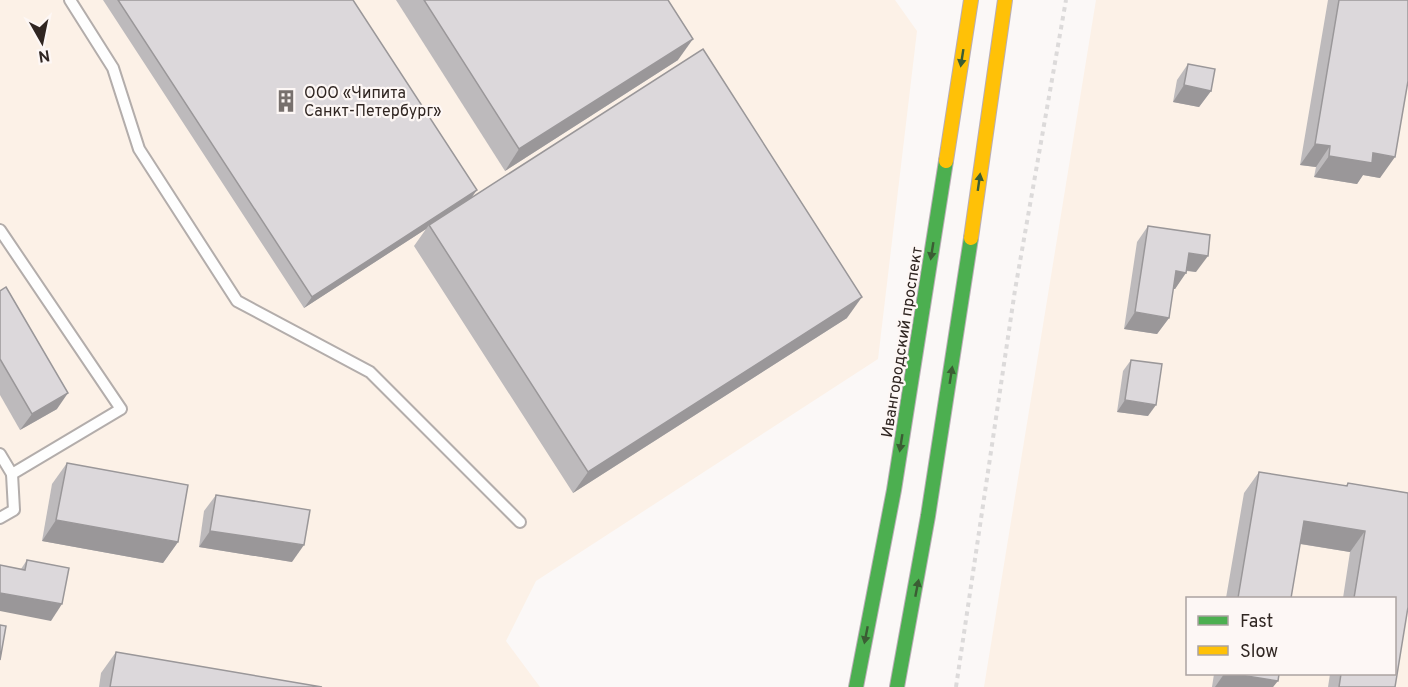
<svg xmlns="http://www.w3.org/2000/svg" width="1408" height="687" font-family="Overpass,sans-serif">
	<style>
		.industrial { fill: #fcf1e7; fill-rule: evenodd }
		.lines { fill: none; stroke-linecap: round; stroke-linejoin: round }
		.lane-casing { stroke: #b3adab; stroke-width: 14 }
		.fast-casing { stroke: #b9adb6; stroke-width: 16 }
		.slow-casing { stroke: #b9adb6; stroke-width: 16 }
		.path { stroke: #dcdada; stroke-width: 4; stroke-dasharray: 4.5 4.5; stroke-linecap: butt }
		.lane { stroke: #fefefe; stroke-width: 10 }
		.fast { stroke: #4caf50; stroke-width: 14 }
		.slow { stroke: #ffc107; stroke-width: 14 }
		.wall { fill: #bdbabc }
		.shaded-wall { fill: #9a9799 }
		.building { fill: #dcd8db; stroke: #9a9799; stroke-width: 1.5 }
		.oneway { fill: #3b5d34 }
		.labels { text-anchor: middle; stroke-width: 4.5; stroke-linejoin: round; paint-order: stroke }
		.poi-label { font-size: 16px; fill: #302622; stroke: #fdf7f5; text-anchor: start }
		.street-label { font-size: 16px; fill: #302622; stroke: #fdf7f5 }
	</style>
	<rect width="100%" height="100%" fill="#fbf8f7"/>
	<!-- industrial -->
	<g class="industrial">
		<polygon points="0,0 895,0 917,31 878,359 536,581 506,641 540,687 0,687"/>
		<path d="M1096,0h312v687h-424zM1188,598h206v76h-206z"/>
	</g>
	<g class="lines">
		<!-- lane casing -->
		<g class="lane-casing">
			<g id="lane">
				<polyline points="70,0 113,68 139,149 237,301 370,372 520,522"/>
				<polyline points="0,230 121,409 12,474 14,510 0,518"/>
				<polyline points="0,454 12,474"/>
			</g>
		</g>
		<!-- fast casing -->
		<g class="fast-casing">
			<g id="fast">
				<polyline points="856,687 894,490 946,161"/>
				<polyline points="897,687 928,516 971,238"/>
			</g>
		</g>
		<!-- slow casing -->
		<g class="slow-casing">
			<g id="slow">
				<polyline points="946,161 971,0"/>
				<polyline points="971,238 1005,0"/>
			</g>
		</g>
		<!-- path -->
		<polyline class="path" points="956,687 1015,290 1066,0"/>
		<!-- lane -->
		<use href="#lane" class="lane"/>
		<!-- fast -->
		<use href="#fast" class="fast"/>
		<!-- slow -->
		<use href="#slow" class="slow"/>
	</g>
	<!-- wall -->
	<g class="wall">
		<polygon points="103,0 353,0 471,197 847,318 573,493 414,246 426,229 304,308"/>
		<polygon points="396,0 668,0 678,60 505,171"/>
		<polygon points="1328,0 1408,0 1380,178 1363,175 1357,184 1314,177 1316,167 1300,165"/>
		<polygon points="1188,64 1211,91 1199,107 1173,102 1177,80"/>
		<polygon points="1148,226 1196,272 1186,271 1175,289 1173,289 1169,318 1157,334 1124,329 1137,242"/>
		<polygon points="0,291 57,409 20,430 0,395"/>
		<polygon points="1131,360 1148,416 1117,412 1123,371"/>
		<polygon points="67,463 178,542 163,563 42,541 52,484"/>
		<polygon points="1259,472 1346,486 1348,483 1408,493 1395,687 1328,687 1330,674 1395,674 1395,598 1343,598 1350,552 1300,544 1291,598 1226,598 1244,493"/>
		<polygon points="216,495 292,562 199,547 204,511"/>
		<polygon points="27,560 51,621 21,569"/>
		<polygon points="116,652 322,687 99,687 101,673"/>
		<polygon points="1214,674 1279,674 1273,687 1212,687"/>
	</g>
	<!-- shaded-wall -->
	<g class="shaded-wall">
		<polygon points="693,39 678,60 505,171 519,149"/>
		<polygon points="1184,85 1211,91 1199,107 1173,102"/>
		<polygon points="1315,144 1330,146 1316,167 1300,165"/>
		<polygon points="1373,153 1395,157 1380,178 1363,175 1357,184 1314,177 1329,156"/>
		<polygon points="477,190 469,201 429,225 426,229 304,308 312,297"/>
		<polygon points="1189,253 1208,256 1196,272 1177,269"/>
		<polygon points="1176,271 1186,273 1175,289 1164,288"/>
		<polygon points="862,297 847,318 573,493 588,472"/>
		<polygon points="1135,312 1169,318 1157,334 1124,329"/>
		<polygon points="68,393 57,409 20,430 32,414"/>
		<polygon points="1125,400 1156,405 1148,416 1117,412"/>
		<polygon points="56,520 178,542 163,563 42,541"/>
		<polygon points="1304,521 1365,531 1350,552 1289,542"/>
		<polygon points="210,531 304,545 292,562 199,547"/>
		<polygon points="0,593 62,604 51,621 0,611"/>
		<polygon points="1224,674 1234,674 1278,681 1273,687 1215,687"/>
	</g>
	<!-- building -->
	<g class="building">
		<polygon points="118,0 353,0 477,190 312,297"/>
		<polygon points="424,0 668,0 693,39 519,149"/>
		<polygon points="1339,0 1408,0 1408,81 1395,157 1373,153 1372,163 1329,156 1330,146 1315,144"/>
		<polygon points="703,49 862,297 588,472 429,225"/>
		<polygon points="1188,64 1215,69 1211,91 1184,85"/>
		<polygon points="1148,226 1210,235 1208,256 1189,253 1186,273 1176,271 1169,318 1135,312"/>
		<polygon points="6,287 68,393 32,414 0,359 0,291"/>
		<polygon points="1131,360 1162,364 1156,405 1125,400"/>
		<polygon points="67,463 188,485 178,542 56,520"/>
		<polygon points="1259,472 1347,486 1348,483 1408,493 1408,607 1395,687 1339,687 1341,674 1395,674 1395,598 1354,598 1365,531 1304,521 1291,598 1238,598"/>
		<polygon points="216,495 310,510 304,545 210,531"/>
		<polygon points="27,560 69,568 62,604 0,593 0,565 25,570"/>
		<polygon points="0,625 6,626 0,660"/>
		<polygon points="116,652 322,687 110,687"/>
		<polygon points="1234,674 1279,674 1278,681"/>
	</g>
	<!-- one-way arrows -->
	<defs><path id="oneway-solid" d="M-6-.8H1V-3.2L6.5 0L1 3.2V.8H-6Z" transform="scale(1.5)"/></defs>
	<g class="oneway">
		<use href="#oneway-solid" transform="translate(962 58) rotate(99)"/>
		<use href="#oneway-solid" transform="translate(979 182) rotate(-82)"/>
		<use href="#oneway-solid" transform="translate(932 251) rotate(99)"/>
		<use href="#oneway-solid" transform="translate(951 375) rotate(-81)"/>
		<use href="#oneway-solid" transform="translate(901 443) rotate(99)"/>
		<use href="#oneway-solid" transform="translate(917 588) rotate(-79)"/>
		<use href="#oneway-solid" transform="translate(866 635) rotate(101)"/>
	</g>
	<!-- icons -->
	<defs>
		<g id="building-bare" transform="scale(1.8)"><path d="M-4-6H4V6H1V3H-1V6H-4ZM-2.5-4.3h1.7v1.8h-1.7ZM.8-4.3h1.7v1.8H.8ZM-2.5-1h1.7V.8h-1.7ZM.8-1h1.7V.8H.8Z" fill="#77706d" stroke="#fdf7f5" stroke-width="2.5" paint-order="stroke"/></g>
	</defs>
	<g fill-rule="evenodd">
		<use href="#building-bare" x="286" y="101"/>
	</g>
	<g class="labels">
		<!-- poi labels -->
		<g class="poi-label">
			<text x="304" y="98">ООО «Чипита<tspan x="304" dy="18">Санкт-Петербург»</tspan></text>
		</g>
		<!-- street labels -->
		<g class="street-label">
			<text transform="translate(901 342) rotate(-81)" y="6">Ивангородский проспект</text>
		</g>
	</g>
	<!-- legend -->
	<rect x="1186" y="597" width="210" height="78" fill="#fdf7f5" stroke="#aba3a1" stroke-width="1.5"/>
	<rect x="1198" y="616" width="30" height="9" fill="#4caf50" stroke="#aba3a1" stroke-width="1.5"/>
	<text x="1240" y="627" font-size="18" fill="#302622">Fast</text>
	<rect x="1198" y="646" width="30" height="9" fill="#ffc107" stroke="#aba3a1" stroke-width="1.5"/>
	<text x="1240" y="657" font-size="18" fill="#302622">Slow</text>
	<!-- north arrow -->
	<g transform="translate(42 42) rotate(171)" stroke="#fdf7f5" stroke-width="4.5" paint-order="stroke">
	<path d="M0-4.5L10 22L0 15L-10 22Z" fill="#302622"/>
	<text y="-9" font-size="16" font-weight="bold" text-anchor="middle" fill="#302622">N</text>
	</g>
</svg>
